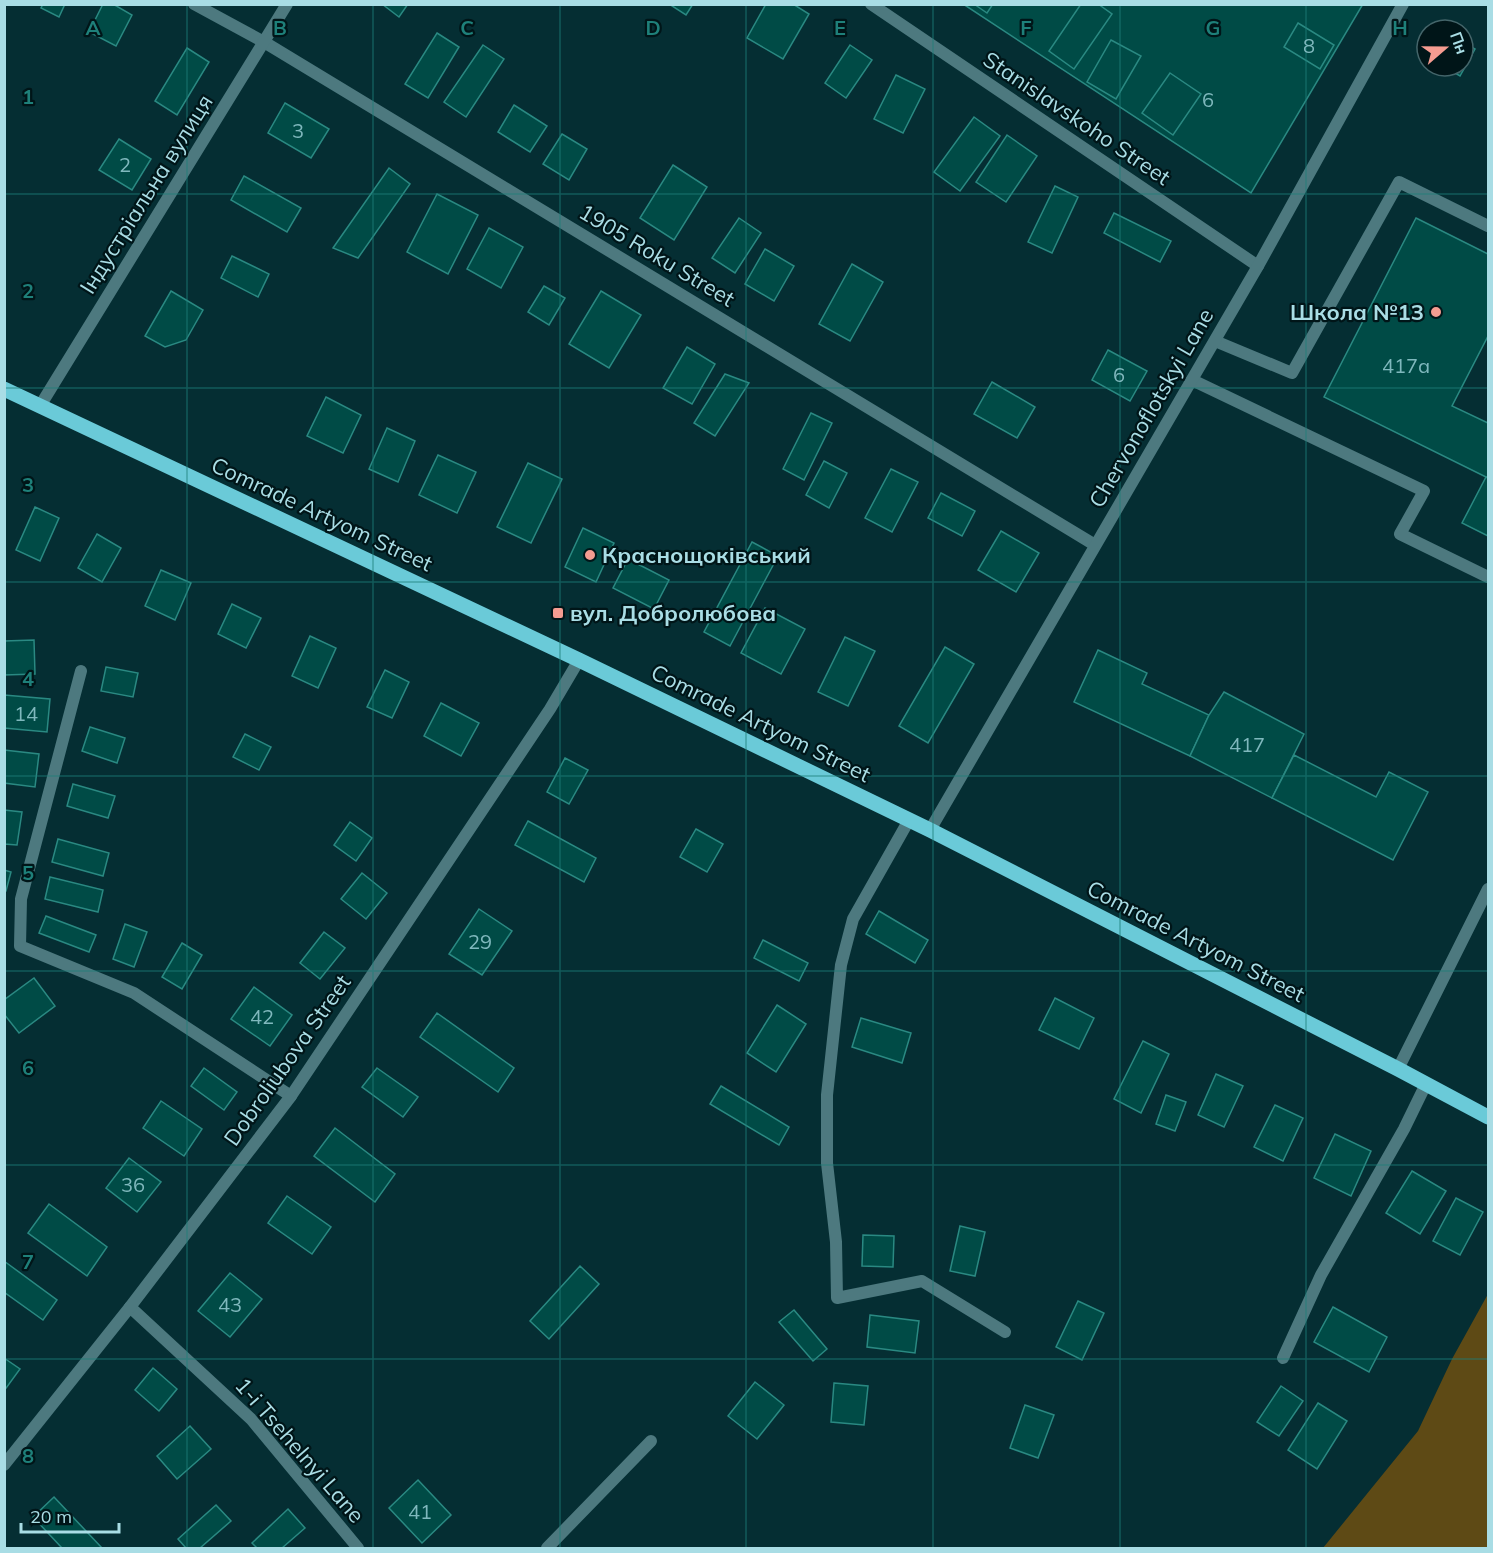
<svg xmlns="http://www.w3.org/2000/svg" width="1493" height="1553" font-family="Mulish,sans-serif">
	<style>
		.green { fill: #5e4a15 }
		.building { fill: #004b46; stroke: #2a8982; stroke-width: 1.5 }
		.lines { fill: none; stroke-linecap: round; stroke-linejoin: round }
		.service { stroke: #4d797f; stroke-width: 12 }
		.minor { stroke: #4d797f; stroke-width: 12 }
		.primary { stroke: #6acad8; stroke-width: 15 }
		.grid { fill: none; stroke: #1e807a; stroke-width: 1.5; stroke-opacity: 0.55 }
		.poi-dot { fill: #f59c91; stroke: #001518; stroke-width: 2 }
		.labels { text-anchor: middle; stroke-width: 4.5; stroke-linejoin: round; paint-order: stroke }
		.number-label { font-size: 20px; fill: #7fb8bd }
		.street-label { font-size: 22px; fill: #a9dde5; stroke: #001518 }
		.poi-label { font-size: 22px; font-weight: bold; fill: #a9dde5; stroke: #001518; text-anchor: start }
		.grid-label { font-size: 20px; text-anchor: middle; font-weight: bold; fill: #1e807a; stroke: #001518; stroke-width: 4.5; stroke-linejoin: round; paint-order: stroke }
	</style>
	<rect width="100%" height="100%" fill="#052e33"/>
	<!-- green -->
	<polygon class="green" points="1488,1294 1488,1548 1323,1548 1418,1431 1452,1359"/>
	<!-- building -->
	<g class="building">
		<polygon points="43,4 65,4 59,17 41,8"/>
		<polygon points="103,4 113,4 132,15 116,46 89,32"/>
		<polygon points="382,4 408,4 399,17"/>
		<polygon points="669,4 693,4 686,15"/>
		<polygon points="766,4 793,4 809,14 783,59 747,38"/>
		<polygon points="963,4 1363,4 1251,193"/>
		<polygon points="974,4 993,4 987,13"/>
		<polygon points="1081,4 1098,4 1112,14 1074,69 1049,51"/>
		<polygon points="1298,23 1334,45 1320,69 1284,47"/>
		<polygon points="437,33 459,47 428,98 405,84"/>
		<polygon points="1111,40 1141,56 1116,99 1087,82"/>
		<polygon points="1463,42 1475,49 1460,76 1443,66 1463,66"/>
		<polygon points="483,45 504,59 466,117 444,102"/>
		<polygon points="850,45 872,60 846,98 825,83"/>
		<polygon points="187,48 209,62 177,115 155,101"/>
		<polygon points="1170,73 1201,94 1173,135 1142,113"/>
		<polygon points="896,75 925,89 903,133 874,119"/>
		<polygon points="285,103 329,129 311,158 268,133"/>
		<polygon points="514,105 547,126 530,152 498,132"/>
		<polygon points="974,117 1000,136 960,191 934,172"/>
		<polygon points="562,134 587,149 569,180 543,164"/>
		<polygon points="1007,135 1037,156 1006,202 976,182"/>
		<polygon points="119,139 151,159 132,190 99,170"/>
		<polygon points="673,165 707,187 674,240 640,218"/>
		<polygon points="389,168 410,184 358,258 333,248"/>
		<polygon points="244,176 301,208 287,232 231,200"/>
		<polygon points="1055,186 1078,197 1052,253 1028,242"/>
		<polygon points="437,194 478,215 448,274 407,252"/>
		<polygon points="1114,213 1171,241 1160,262 1104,233"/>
		<polygon points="739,218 761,233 735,273 712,258"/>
		<polygon points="1416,218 1488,254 1488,336 1452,406 1488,423 1488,478 1324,397"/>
		<polygon points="489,228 523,247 501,288 467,269"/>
		<polygon points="765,249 794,266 774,301 745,284"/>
		<polygon points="232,256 269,274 258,297 221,278"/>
		<polygon points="852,264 883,282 850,341 819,324"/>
		<polygon points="544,286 565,298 549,325 528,312"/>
		<polygon points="171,291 203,310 186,340 165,347 145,336"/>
		<polygon points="601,291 641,315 609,368 569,344"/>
		<polygon points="687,347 715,364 692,404 663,388"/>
		<polygon points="1108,350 1147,371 1130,401 1092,380"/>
		<polygon points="725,374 749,383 715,436 694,423"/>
		<polygon points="992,382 1035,407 1017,438 974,414"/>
		<polygon points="326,397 361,415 343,453 307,436"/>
		<polygon points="811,413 832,423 804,480 783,469"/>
		<polygon points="387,428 415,441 398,482 369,469"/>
		<polygon points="438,455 476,472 457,513 419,495"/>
		<polygon points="824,461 847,473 829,508 806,495"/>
		<polygon points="528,463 562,479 531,543 497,527"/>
		<polygon points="891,469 918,482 892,532 865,518"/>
		<polygon points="1486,477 1488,478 1488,536 1462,523"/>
		<polygon points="941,493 975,511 962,536 928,518"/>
		<polygon points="35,507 59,518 40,561 16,550"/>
		<polygon points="583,528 614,543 596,582 565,567"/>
		<polygon points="1001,531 1039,553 1016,592 978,570"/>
		<polygon points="97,534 121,548 102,582 78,568"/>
		<polygon points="752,542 778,556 730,646 704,632"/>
		<polygon points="628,559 669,580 654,609 613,588"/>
		<polygon points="161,570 191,583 175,620 145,606"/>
		<polygon points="232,604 261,618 246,648 218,634"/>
		<polygon points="765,608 805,629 781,674 741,653"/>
		<polygon points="310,636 336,648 318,688 292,676"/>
		<polygon points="845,637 875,651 848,706 818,692"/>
		<polygon points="34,640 35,674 4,675 4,641"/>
		<polygon points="945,647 974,664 928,743 899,726"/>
		<polygon points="1098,650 1147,673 1142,684 1209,715 1190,756 1074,702"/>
		<polygon points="106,667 138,673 133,697 101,691"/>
		<polygon points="385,670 409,682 392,718 367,707"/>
		<polygon points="1224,692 1304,734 1272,798 1190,756 1209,715"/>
		<polygon points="4,695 50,699 47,732 4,728"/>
		<polygon points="441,703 479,723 461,756 424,736"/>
		<polygon points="90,727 125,738 117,763 82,751"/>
		<polygon points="245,734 271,747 259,770 233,757"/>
		<polygon points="4,750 39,754 35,787 4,783"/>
		<polygon points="1294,755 1376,797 1389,772 1428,792 1393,860 1272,798"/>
		<polygon points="565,758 588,770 569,804 547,792"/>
		<polygon points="73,784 115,796 108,818 67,806"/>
		<polygon points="4,810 22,812 17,845 4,844"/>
		<polygon points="528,821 596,858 584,882 515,845"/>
		<polygon points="350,822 372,838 356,861 334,845"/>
		<polygon points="696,829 723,844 707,872 680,857"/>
		<polygon points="58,839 109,853 103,876 52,862"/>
		<polygon points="4,870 11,872 6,891 4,891"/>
		<polygon points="362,873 387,893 366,919 341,899"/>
		<polygon points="50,877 103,890 98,912 45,899"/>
		<polygon points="479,909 512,931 482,975 449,954"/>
		<polygon points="879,911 928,940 915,963 866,934"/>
		<polygon points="46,916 96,935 89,952 39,933"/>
		<polygon points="125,924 147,932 134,967 113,959"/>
		<polygon points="324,932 345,948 320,979 300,963"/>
		<polygon points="763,940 808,963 799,981 754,958"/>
		<polygon points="182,943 202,955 182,989 162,977"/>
		<polygon points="34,978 55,1006 19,1033 4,1014 4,1000"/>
		<polygon points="254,987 292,1015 270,1046 231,1019"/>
		<polygon points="1055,998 1094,1018 1079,1049 1039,1030"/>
		<polygon points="777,1005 806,1024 776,1072 747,1053"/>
		<polygon points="437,1013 514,1068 498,1092 420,1037"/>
		<polygon points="861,1018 911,1033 902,1063 852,1047"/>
		<polygon points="1143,1041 1169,1054 1141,1113 1114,1099"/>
		<polygon points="204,1068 237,1092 224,1110 191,1086"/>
		<polygon points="377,1068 418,1097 403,1117 362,1087"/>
		<polygon points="1216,1074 1243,1086 1224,1127 1198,1115"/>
		<polygon points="721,1086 789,1127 779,1145 710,1104"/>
		<polygon points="1166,1095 1186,1102 1175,1131 1156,1124"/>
		<polygon points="161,1101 202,1129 184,1156 143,1128"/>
		<polygon points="1275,1105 1303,1118 1283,1161 1254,1147"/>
		<polygon points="335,1128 395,1174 375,1202 314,1156"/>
		<polygon points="1335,1134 1371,1151 1351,1196 1314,1178"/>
		<polygon points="129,1158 161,1182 137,1212 106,1188"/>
		<polygon points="1412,1171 1446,1191 1420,1234 1386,1213"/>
		<polygon points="287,1196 331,1227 312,1254 268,1223"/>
		<polygon points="1456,1198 1483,1212 1460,1255 1433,1241"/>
		<polygon points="49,1204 107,1247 87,1276 28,1233"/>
		<polygon points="960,1226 985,1232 975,1276 950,1271"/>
		<polygon points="863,1235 894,1236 893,1267 862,1266"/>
		<polygon points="4,1261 57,1300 43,1320 4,1292"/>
		<polygon points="580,1266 599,1284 549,1339 530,1321"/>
		<polygon points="230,1273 262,1299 230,1337 198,1311"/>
		<polygon points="1078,1301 1104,1313 1082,1360 1056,1347"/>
		<polygon points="1333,1307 1387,1337 1369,1372 1314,1342"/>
		<polygon points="794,1310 827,1349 813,1361 779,1322"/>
		<polygon points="870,1315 919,1321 915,1353 867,1347"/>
		<polygon points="4,1358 20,1369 4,1391"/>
		<polygon points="153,1368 177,1389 159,1411 135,1390"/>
		<polygon points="755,1382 784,1405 757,1439 728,1416"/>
		<polygon points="834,1383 868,1386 864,1425 831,1422"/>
		<polygon points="1281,1386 1303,1401 1279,1436 1257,1422"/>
		<polygon points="1318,1403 1347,1421 1317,1469 1288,1450"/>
		<polygon points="1025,1405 1054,1415 1038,1458 1010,1448"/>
		<polygon points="190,1426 211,1449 177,1479 157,1456"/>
		<polygon points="418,1480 451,1515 422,1543 389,1508"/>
		<polygon points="54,1497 102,1548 62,1548 33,1517"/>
		<polygon points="216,1505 231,1521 200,1548 186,1548 178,1539"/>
		<polygon points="288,1509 305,1528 282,1548 257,1548 252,1543"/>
	</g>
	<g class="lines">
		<!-- service -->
		<g class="service">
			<polyline points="1215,341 1292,373 1399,182 1488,226"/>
			<polyline points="1192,380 1424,491 1400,534 1488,577"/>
			<polyline points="909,820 853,919 841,965 827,1095 827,1163 836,1242 837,1298 922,1281 1005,1332"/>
			<polyline points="1398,1069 1488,889"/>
			<polyline points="547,1548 651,1441"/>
		</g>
		<!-- minor -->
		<g class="minor">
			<polyline points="194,4 264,42 1095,545"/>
			<polyline points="871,4 1258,266"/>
			<polyline points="40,406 287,4"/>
			<polyline points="81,671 21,899 20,946 134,993 291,1096"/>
			<polyline points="930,830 1258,266 1403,4"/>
			<polyline points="130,1307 251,1419 358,1548"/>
			<polyline points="1283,1358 1321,1275 1404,1129 1426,1084"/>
			<polyline points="4,1465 130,1307 291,1096 550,709 579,660"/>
		</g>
		<!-- primary -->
		<polyline class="primary" points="4,389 579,660 930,830 1398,1069 1488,1117"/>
	</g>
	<!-- grid -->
	<path class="grid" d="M187,4v1544M373,4v1544M560,4v1544M746,4v1544M933,4v1544M1120,4v1544M1306,4v1544M4,194h1484M4,388h1484M4,582h1484M4,776h1484M4,971h1484M4,1165h1484M4,1359h1484"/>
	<!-- markers -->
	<g class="poi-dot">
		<circle cx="1436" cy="312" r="6"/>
		<circle cx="590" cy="555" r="6"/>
		<rect x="552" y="607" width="12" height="12" rx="3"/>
	</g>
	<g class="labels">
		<!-- number labels -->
		<g class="number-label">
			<text x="1309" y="53">8</text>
			<text x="1208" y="107">6</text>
			<text x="298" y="138">3</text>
			<text x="125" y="172">2</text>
			<text x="1406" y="373">417а</text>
			<text x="1119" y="382">6</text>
			<text x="26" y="721">14</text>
			<text x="1247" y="752">417</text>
			<text x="480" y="949">29</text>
			<text x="262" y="1024">42</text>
			<text x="133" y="1192">36</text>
			<text x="230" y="1312">43</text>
			<text x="420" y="1519">41</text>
		</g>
		<!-- street labels -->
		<g class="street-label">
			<text transform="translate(1077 118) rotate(34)" y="8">Stanislavskoho Street</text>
			<text transform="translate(146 194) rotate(-58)" y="8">Індустріальна вулиця</text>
			<text transform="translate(657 255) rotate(31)" y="8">1905 Roku Street</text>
			<text transform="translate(1151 408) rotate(-60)" y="8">Chervonoflotskyi Lane</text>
			<text transform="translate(322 514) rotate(25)" y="8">Comrade Artyom Street</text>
			<text transform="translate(761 723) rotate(26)" y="8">Comrade Artyom Street</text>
			<text transform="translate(1196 941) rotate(27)" y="8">Comrade Artyom Street</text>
			<text transform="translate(287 1060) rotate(-55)" y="8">Dobroliubova Street</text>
			<text transform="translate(300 1450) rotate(49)" y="8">1-i Tsehelnyi Lane</text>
		</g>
		<!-- poi labels -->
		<g class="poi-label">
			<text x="1424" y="320" text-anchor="end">Школа №13</text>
			<text x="602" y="563">Краснощоківський</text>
			<text x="570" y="621">вул. Добролюбова</text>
		</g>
	</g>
	<g class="grid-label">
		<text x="93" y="35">A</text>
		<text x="280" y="35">B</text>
		<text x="467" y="35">C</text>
		<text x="653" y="35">D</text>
		<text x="840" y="35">E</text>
		<text x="1026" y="35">F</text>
		<text x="1213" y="35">G</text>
		<text x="1400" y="35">H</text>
		<text x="28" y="104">1</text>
		<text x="28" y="298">2</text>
		<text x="28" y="492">3</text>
		<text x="28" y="686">4</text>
		<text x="28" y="880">5</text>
		<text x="28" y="1075">6</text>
		<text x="28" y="1269">7</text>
		<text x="28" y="1463">8</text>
	</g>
	<!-- border -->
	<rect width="1493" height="1553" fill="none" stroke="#a9dde5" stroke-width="12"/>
	<!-- north arrow -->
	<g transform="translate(1445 48) rotate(70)"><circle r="28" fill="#001518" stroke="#44656a" stroke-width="1.5"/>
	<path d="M0-4.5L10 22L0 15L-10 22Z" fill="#f59c91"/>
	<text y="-9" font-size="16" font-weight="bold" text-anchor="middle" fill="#a9dde5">Пн</text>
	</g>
	<!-- scale -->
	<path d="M21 1523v9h98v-9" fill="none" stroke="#a9dde5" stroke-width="3"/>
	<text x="30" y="1523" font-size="18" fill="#a9dde5" stroke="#001518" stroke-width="4.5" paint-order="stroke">20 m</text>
</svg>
